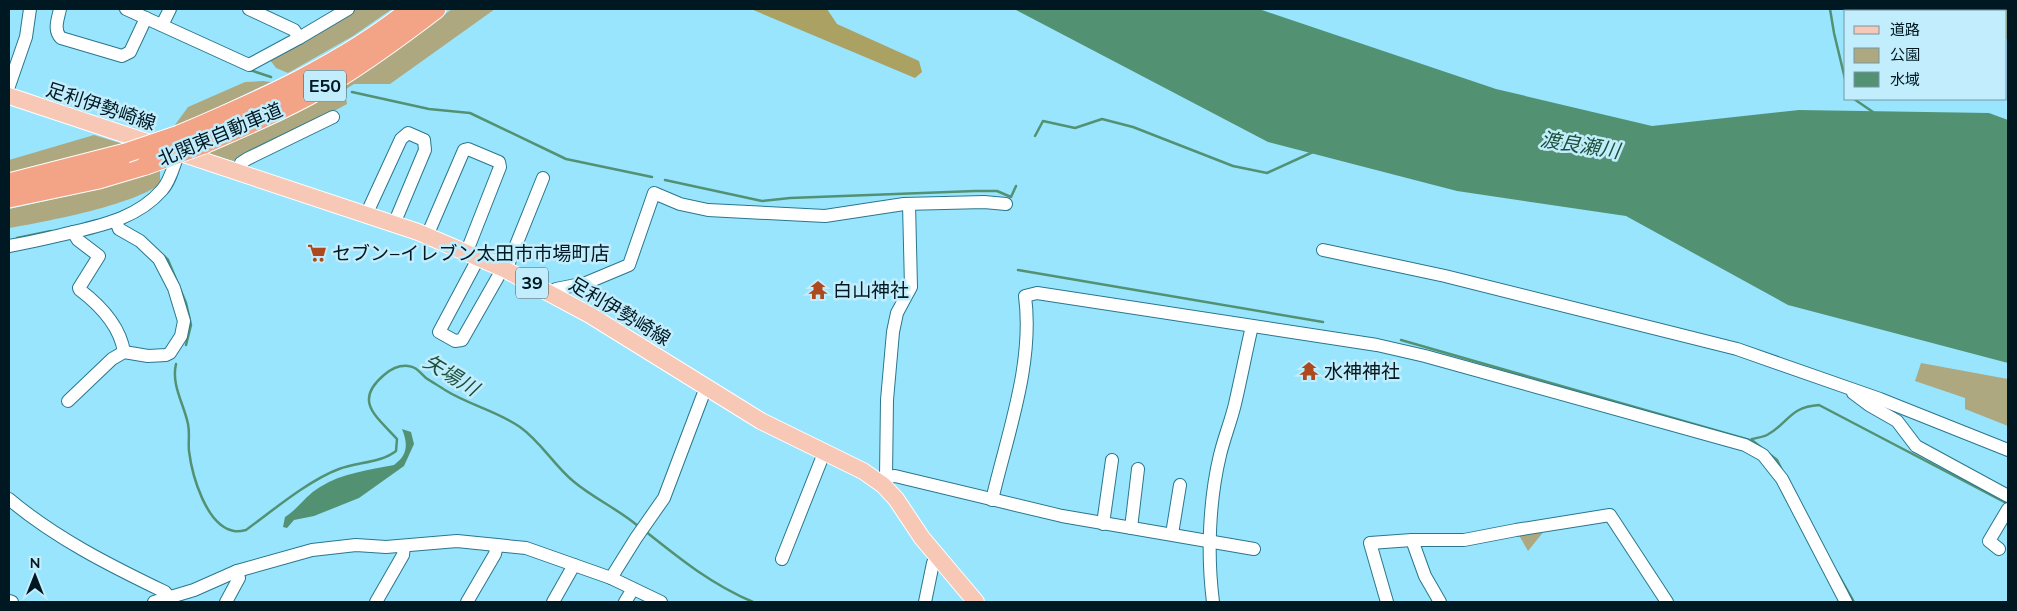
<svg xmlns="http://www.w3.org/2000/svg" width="2017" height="611" font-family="Mulish,'Noto Sans JP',sans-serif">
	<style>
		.green { fill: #ada87f }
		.forest { fill: #aaa163 }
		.water { fill: #529272 }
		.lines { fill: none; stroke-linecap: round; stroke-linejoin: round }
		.stream { stroke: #529272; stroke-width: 2.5 }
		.minor-casing { stroke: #29778d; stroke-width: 14 }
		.major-casing { stroke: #fff; stroke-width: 18 }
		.highway-casing { stroke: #fff; stroke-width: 21 }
		.minor { stroke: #fff; stroke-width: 12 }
		.major { stroke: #f8c8b6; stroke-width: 16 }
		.highway { stroke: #f4a486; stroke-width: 19 }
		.highway-bridge-casing { stroke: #fff; stroke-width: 21; stroke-linecap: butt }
		.highway-bridge { stroke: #f4a486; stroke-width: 19 }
		.labels { text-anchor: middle; stroke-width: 5; stroke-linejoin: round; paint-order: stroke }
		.shield { fill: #c2edfc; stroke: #3a5863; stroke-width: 1 }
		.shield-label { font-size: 18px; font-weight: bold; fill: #001821 }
		.street-label { font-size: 19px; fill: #001821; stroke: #c2edfc }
		.poi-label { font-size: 19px; fill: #001821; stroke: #c2edfc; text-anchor: start }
		.water-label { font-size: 20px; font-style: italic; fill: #1c4f38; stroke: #c2edfc }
	</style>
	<rect width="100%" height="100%" fill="#9ae5fe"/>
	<!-- green -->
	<g class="green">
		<polygon points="353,9 392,9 353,36 288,73 276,68 270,60"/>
		<polygon points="452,9 495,9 390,84 354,84 338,94 346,97 347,104 305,127 233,161 206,153 378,62"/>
		<polygon points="1916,9 2008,9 2008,40 2006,39 2006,11 1924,11"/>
		<polygon points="263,81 271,82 172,129 188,107 245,82"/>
		<polygon points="94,135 123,144 9,173 9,160"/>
		<path d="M160,170v14c-27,21 -115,38 -151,44v-19l76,-17z"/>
		<polygon points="1921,363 2008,379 2008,426 1965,409 1965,398 1915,381"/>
		<polygon points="1549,525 1528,551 1516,530"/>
	</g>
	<!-- forest -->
	<polygon class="forest" points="751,9 827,9 837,24 919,61 922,72 915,78"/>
	<!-- water -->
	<g class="water">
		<polygon points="1014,9 1259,9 1496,89 1652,126 1799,110 1989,113 2008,120 2008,363 1788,305 1626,216 1457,191 1268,142"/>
		<path d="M402,429l9,3 3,12 -10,22 -45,32 -45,18 -20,4 -7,8 -4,-1 2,-10c13,-8 21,-22 35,-30 22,-14 49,-17 74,-22 14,-10 14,-21 8,-36z"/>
	</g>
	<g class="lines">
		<!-- stream -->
		<g class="stream">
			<polyline points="1830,9 1834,33 1846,83"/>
			<polyline points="250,70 271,77"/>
			<polyline points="352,92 429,109 470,113 566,159 652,177"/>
			<polyline points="1854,99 1873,112"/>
			<polyline points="1035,136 1043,121 1075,128 1102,119 1133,127 1233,166 1267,173 1313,152"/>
			<polyline points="665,180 762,201 790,198 975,191 997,191 1011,197 1016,186"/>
			<polyline points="17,238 51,231"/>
			<polyline points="164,256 168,260 186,303 191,325 186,345"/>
			<polyline points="1018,270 1323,322"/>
			<polyline points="1401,340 1753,441 1777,460 1782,470"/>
			<path d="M176,364c-5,21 8,40 12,60 2,9 0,18 1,27 3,24 17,75 45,80 4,1 8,0 12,-1 26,-19 63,-50 93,-61 18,-7 42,-6 57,-18l1,-12c-21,-23 -44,-38 -13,-64 7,-6 14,-10 24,-9 9,1 11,6 18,12 6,4 13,8 19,12 24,15 52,21 75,37 21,15 33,37 53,54 20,17 45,28 65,45"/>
			<path d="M1752,439c5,-1 11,-2 15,-4 22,-12 22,-28 52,-30l189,99"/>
			<path d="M645,531c35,28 66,53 108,71"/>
			<polyline points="1837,572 1854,602"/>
		</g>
		<!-- minor casing -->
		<g class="minor-casing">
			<g id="minor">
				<path d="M60,9c-2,10 -7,21 1,29l61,18 8,-4 16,-34"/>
				<polyline points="126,9 249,65 299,38 348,9"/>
				<polyline points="249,9 294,30 299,38"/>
				<polyline points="162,25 170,9"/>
				<polyline points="9,86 26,37 30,9"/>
				<polyline points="237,172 241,163 247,159 333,117"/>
				<polyline points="366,215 401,139 408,133 424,140 425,150 394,224"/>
				<path d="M73,232l5,8 21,16 -20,32 1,2c21,16 40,36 44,62"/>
				<polyline points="427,236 464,150 468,149 499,162 500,167 467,251"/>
				<path d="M9,246c17,-3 35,-7 52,-11 36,-9 75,-15 101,-45 9,-10 12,-26 17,-38"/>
				<polyline points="1323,250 1445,276 1737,349 1880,399 2008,450"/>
				<polyline points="479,257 439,332 455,341 462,340 499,275 508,265 543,178"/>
				<polyline points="553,294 556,289 586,283 629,265 654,193 680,204 708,210 825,216 904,204 984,202 1006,204"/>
				<polyline points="1853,393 1869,405 1897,421 1916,446 2008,496"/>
				<polyline points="68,401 112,359 124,352 148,356 166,355 170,353 181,336 184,321 174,288 159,259 140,241 119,229 116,221"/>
				<polyline points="886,477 895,476 1062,516 1254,549"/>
				<polyline points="884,484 886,477 887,400 893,332 897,313 911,287 909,204"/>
				<path d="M9,499c46,39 102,67 156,93l5,6"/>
				<path d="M992,500c15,-65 42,-136 33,-204l12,-3 340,52 48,11 320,89 18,10 19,24 64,123"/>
				<polyline points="1103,524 1112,460"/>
				<polyline points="1131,528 1138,469"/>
				<polyline points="1172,534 1180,485"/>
				<polyline points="1412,540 1425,576 1440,602"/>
				<polyline points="1999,549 1989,541 2008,509"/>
				<polyline points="782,559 824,453"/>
				<polyline points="611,578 636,538 664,498 703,395 708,389"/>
				<polyline points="9,601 12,602"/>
				<polyline points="154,602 194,590 237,571 312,550 356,545 386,547 457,541 526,548 611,578 661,602"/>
				<polyline points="226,602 239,578 237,571"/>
				<polyline points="376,602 403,555 404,546"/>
				<polyline points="467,602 495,554 497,545"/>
				<polyline points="553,602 574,565"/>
				<polyline points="625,602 633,589"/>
				<polyline points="925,602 933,563 938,557"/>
				<path d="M1213,602c-6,-47 -4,-101 7,-147 4,-17 11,-34 15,-51 6,-26 11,-52 17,-78"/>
				<polyline points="1387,602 1370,543 1412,540 1464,540 1516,530 1610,515 1667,602"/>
			</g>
		</g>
		<!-- major casing -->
		<g class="major-casing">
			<polyline id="major" points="9,96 418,232 504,269 590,315 761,421 863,471 883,485 896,499 922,538 976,602"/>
		</g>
		<!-- highway casing -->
		<g class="highway-casing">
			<g id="highway">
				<path d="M179,135c80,-34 164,-71 232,-126"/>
				<path d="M204,144c43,-19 87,-37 128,-62 36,-22 70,-47 104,-73"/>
				<polyline points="9,183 126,153"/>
				<polyline points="9,198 99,179 146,165"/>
			</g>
		</g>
		<!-- minor -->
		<use href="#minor" class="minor"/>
		<!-- major -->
		<use href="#major" class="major"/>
		<!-- highway -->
		<use href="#highway" class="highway"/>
		<!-- highway-bridge casing -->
		<g class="highway-bridge-casing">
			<g id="highway-bridge">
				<polyline points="126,153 179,135"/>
				<polyline points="146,165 204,144"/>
			</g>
		</g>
		<!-- highway-bridge -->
		<use href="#highway-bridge" class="highway-bridge"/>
	</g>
	<!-- icons -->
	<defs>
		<g id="supermarket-bare" transform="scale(1.5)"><path d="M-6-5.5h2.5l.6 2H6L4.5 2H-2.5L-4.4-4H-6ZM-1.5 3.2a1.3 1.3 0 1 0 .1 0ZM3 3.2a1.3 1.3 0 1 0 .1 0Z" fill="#ae481d" stroke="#c2edfc" stroke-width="2.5" paint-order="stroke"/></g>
		<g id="temple-bare" transform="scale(1.5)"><path d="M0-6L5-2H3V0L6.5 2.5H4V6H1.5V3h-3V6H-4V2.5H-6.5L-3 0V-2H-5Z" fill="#ae481d" stroke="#c2edfc" stroke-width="2.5" paint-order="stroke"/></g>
	</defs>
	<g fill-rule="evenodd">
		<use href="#supermarket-bare" x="317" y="253"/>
		<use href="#temple-bare" x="818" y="290"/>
		<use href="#temple-bare" x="1309" y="371"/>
	</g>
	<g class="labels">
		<!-- shield labels -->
		<g class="shield">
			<rect x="304" y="70.5" width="42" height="31" rx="4"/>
			<rect x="516" y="267.5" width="32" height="31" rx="4"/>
		</g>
		<g class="shield-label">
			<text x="325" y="92">E50</text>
			<text x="532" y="289">39</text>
		</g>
		<!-- street labels -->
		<g class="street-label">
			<text transform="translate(101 106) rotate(18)" y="7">足利伊勢崎線</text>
			<text transform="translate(220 134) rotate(-23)" y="7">北関東自動車道</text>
			<text transform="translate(620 311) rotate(31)" y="7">足利伊勢崎線</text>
		</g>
		<!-- poi labels -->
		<g class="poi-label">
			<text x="332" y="260">セブン−イレブン太田市市場町店</text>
			<text x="833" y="297">白山神社</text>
			<text x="1324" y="378">水神神社</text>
		</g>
		<!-- water labels -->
		<g class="water-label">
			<text transform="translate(1580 145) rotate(9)" y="7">渡良瀬川</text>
			<text transform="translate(451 375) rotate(31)" y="7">矢場川</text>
		</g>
	</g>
	<!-- border -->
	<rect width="2017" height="611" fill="none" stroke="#001821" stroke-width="20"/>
	<!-- legend -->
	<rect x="1844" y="10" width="162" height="90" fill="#c2edfc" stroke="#7498a4"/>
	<rect x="1854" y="26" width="25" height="8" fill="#f8c8b6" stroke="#7498a4"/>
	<text x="1890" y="35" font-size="15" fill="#001821">道路</text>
	<rect x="1854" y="48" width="25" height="15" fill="#ada87f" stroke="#7498a4"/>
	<text x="1890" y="60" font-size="15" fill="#001821">公園</text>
	<rect x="1854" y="72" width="25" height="15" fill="#529272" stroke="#7498a4"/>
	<text x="1890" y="85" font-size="15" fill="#001821">水域</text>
	<!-- north arrow -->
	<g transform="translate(35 576)" stroke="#c2edfc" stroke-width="4" paint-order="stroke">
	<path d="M0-4L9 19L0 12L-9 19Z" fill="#001821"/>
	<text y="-8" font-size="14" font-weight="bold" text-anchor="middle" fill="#001821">N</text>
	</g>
</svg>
